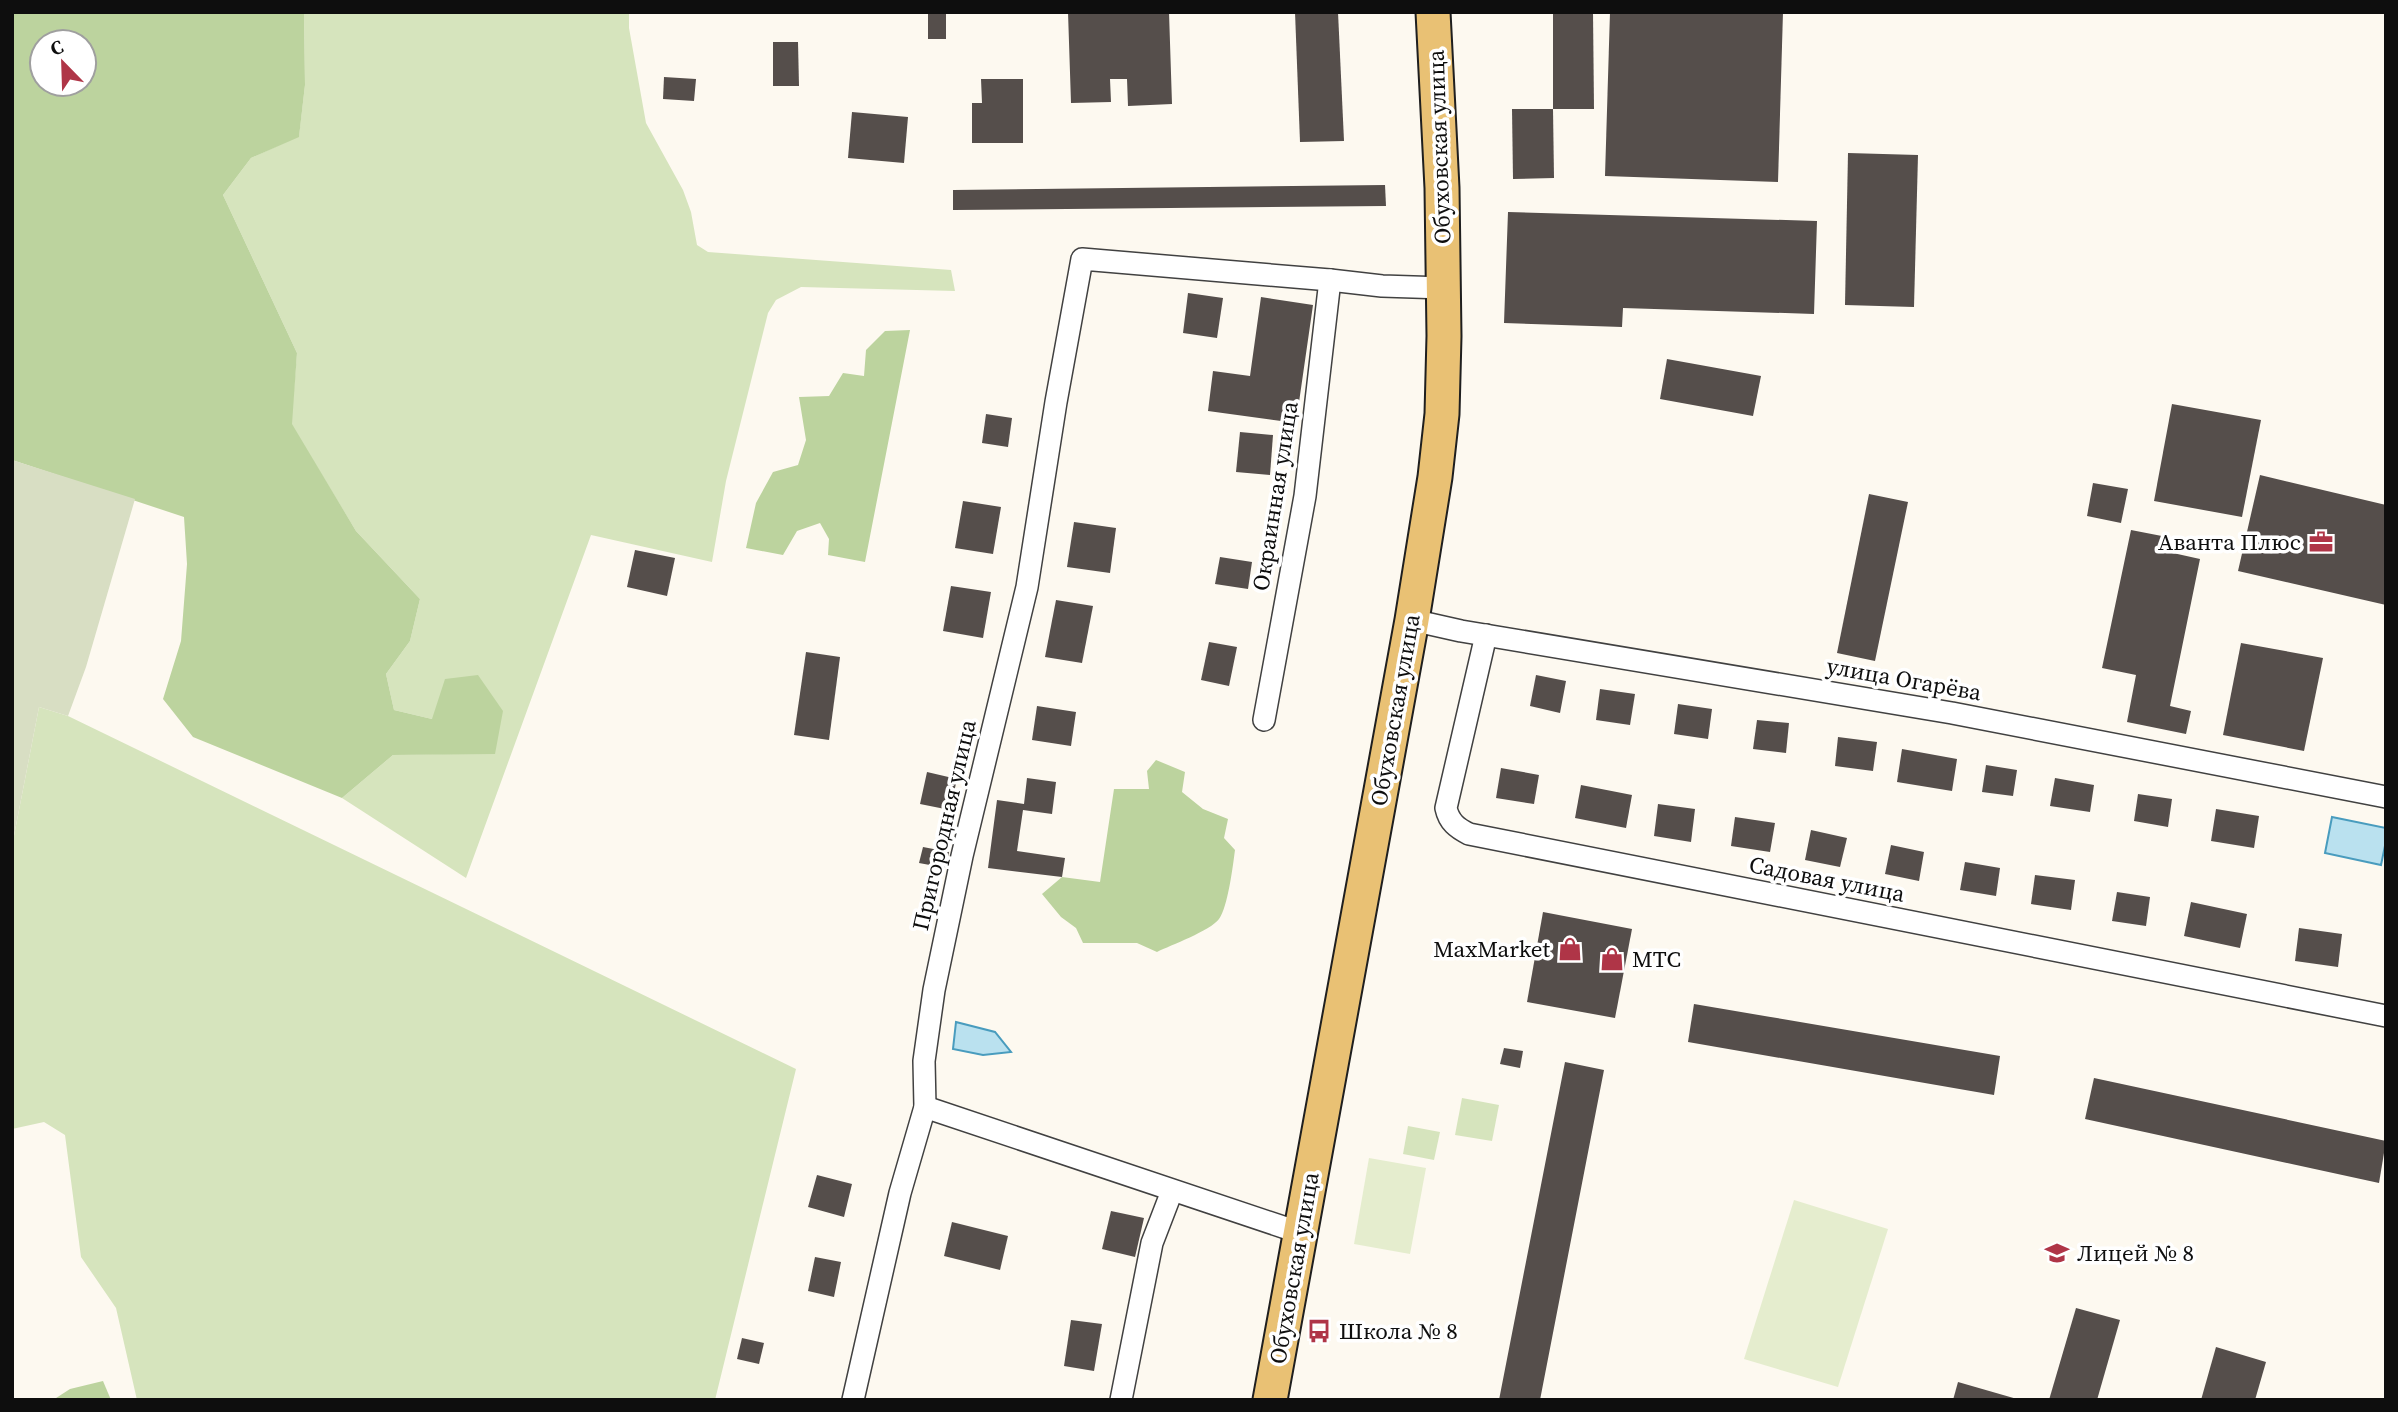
<svg xmlns="http://www.w3.org/2000/svg" width="2398" height="1412" font-family="'Source Serif 4',serif">
	<style>
		.green { fill: #d6e4bd }
		.forest { fill: #bcd39e; fill-rule: evenodd }
		.cemetery { fill: #d8dec3 }
		.pitch { fill: #e5edce }
		.water { fill: #bae1ef; stroke: #499cbe; stroke-width: 2 }
		.building { fill: #554e4b }
		.lines { fill: none; stroke-linecap: round; stroke-linejoin: round }
		.minor-casing { stroke: #414141; stroke-width: 24 }
		.primary-casing { stroke: #1f1f1f; stroke-width: 37 }
		.minor { stroke: #fff; stroke-width: 21 }
		.primary { stroke: #e9c174; stroke-width: 33 }
		.labels { text-anchor: middle; stroke-width: 7; stroke-linejoin: round; paint-order: stroke }
		.street-label { font-size: 23px; fill: #0e0e0e; stroke: #fff }
		.poi-label { font-size: 23px; fill: #0e0e0e; stroke: #fff; text-anchor: start }
	</style>
	<rect width="100%" height="100%" fill="#fdf9f0"/>
	<!-- green -->
	<g class="green">
		<polygon points="304,12 629,12 629,28 646,123 683,190 691,212 697,245 708,252 951,270 955,291 801,287 776,300 768,313 726,481 712,562 591,535 466,878 342,798 393,755 495,753 432,719 394,710 386,674 410,641 420,599 356,531 291,424 297,353 223,195 251,158 299,136 305,85"/>
		<polygon points="39,707 68,716 796,1069 715,1400 137,1400 116,1308 81,1257 65,1135 44,1122 12,1129 12,846"/>
		<polygon points="1462,1098 1499,1105 1492,1141 1455,1135"/>
		<polygon points="1408,1126 1440,1132 1434,1160 1403,1154"/>
	</g>
	<!-- forest -->
	<g class="forest">
		<path d="M12,12h292l1,73 -6,52 -48,21 -28,37 74,158 -5,71 64,107 64,68 -10,42 -24,33 8,36 38,9 13,-40 33,-4 25,36 -8,43 -102,1 -51,43 -149,-61 -30,-38 18,-58 6,-77 -3,-47 -172,-57zM42,42h42v42h-42z"/>
		<polygon points="910,330 865,562 828,555 829,539 820,523 797,531 783,555 746,548 756,503 773,472 798,465 806,440 799,397 829,396 843,373 864,376 866,350 885,331"/>
		<path d="M1156,760l29,12 -3,20 21,17 25,10 -4,19 11,12c-2,15 -7,57 -16,69 -9,12 -48,26 -62,33l-20,-9h-54l-7,-15 -15,-11 -19,-23 20,-17 38,5 14,-93h35l-2,-18z"/>
		<polygon points="103,1381 111,1400 53,1400 70,1389"/>
	</g>
	<!-- cemetery -->
	<polygon class="cemetery" points="12,460 135,499 86,667 68,716 39,707 12,846"/>
	<!-- pitch -->
	<g class="pitch">
		<polygon points="1369,1158 1426,1168 1410,1254 1354,1244"/>
		<polygon points="1794,1200 1888,1229 1838,1387 1744,1359"/>
	</g>
	<!-- water -->
	<g class="water">
		<polygon points="2332,817 2386,828 2386,841 2381,865 2325,853"/>
		<polygon points="956,1022 995,1032 1011,1052 983,1055 953,1049"/>
	</g>
	<!-- building -->
	<g class="building">
		<rect x="928" y="12" width="18" height="27"/>
		<polygon points="1068,12 1169,12 1172,104 1128,106 1127,79 1110,79 1111,102 1071,103"/>
		<polygon points="1295,12 1338,12 1344,141 1300,142"/>
		<polygon points="1553,12 1593,12 1594,109 1553,109"/>
		<polygon points="1610,12 1783,12 1778,182 1605,176"/>
		<polygon points="773,42 798,42 799,86 773,86"/>
		<polygon points="664,77 696,79 694,101 663,99"/>
		<polygon points="981,79 1023,79 1023,143 972,143 972,103 982,103"/>
		<polygon points="1512,109 1553,109 1554,178 1513,179"/>
		<polygon points="852,112 908,117 904,163 848,158"/>
		<polygon points="1848,153 1918,155 1914,307 1845,305"/>
		<polygon points="1385,185 1386,206 953,210 953,190"/>
		<polygon points="1508,212 1817,221 1814,314 1623,308 1622,327 1504,323"/>
		<polygon points="1188,293 1223,298 1217,338 1183,333"/>
		<polygon points="1261,297 1313,305 1296,423 1208,411 1213,371 1250,376"/>
		<polygon points="1667,359 1761,376 1753,416 1660,399"/>
		<polygon points="2172,404 2261,420 2242,517 2154,501"/>
		<polygon points="986,414 1012,418 1008,447 982,443"/>
		<polygon points="1240,432 1273,435 1270,475 1236,472"/>
		<polygon points="2260,475 2386,505 2386,605 2238,571"/>
		<polygon points="2093,483 2128,489 2121,523 2087,516"/>
		<polygon points="1869,494 1908,502 1875,661 1837,653"/>
		<polygon points="963,501 1001,507 993,554 955,548"/>
		<polygon points="1074,522 1116,528 1110,573 1067,567"/>
		<polygon points="2131,530 2167,537 2164,551 2200,559 2170,706 2191,711 2186,734 2127,722 2136,675 2102,668"/>
		<polygon points="635,550 675,558 667,596 627,587"/>
		<polygon points="1220,557 1252,562 1248,589 1215,584"/>
		<polygon points="951,586 991,592 983,638 943,631"/>
		<polygon points="1056,600 1093,606 1082,663 1045,657"/>
		<polygon points="1209,642 1237,647 1229,686 1201,680"/>
		<polygon points="2241,643 2323,658 2304,751 2223,735"/>
		<polygon points="806,652 840,657 829,740 794,735"/>
		<polygon points="1536,675 1566,681 1560,713 1530,706"/>
		<polygon points="1600,689 1635,694 1630,725 1596,720"/>
		<polygon points="1678,704 1712,709 1708,739 1674,734"/>
		<polygon points="1037,706 1076,712 1071,746 1032,740"/>
		<polygon points="1757,720 1789,723 1786,753 1753,749"/>
		<polygon points="1838,737 1877,742 1873,771 1835,766"/>
		<polygon points="1902,749 1957,759 1952,791 1897,782"/>
		<polygon points="1986,765 2017,770 2013,796 1982,792"/>
		<polygon points="1501,768 1539,775 1534,804 1496,798"/>
		<polygon points="927,772 957,779 950,810 920,804"/>
		<polygon points="1027,778 1056,782 1052,814 1023,810 1017,851 1065,858 1062,877 988,868 997,800 1024,804"/>
		<polygon points="2055,778 2094,785 2090,812 2050,806"/>
		<polygon points="1581,785 1632,795 1626,828 1575,818"/>
		<polygon points="2138,794 2172,799 2168,827 2134,821"/>
		<polygon points="1658,804 1695,809 1691,842 1654,836"/>
		<polygon points="2216,809 2259,816 2254,848 2211,841"/>
		<polygon points="1735,817 1775,823 1770,852 1731,846"/>
		<polygon points="1811,830 1847,838 1840,867 1805,860"/>
		<polygon points="1891,845 1924,852 1919,881 1885,874"/>
		<polygon points="923,847 949,852 946,868 919,863"/>
		<polygon points="1965,862 2000,868 1996,896 1960,890"/>
		<polygon points="2035,875 2075,880 2071,910 2031,904"/>
		<polygon points="2117,892 2150,897 2146,926 2112,921"/>
		<polygon points="2191,902 2247,914 2240,948 2184,936"/>
		<polygon points="1543,912 1632,929 1615,1018 1527,1002"/>
		<polygon points="2299,928 2342,934 2338,967 2295,961"/>
		<polygon points="1694,1004 2000,1056 1994,1095 1688,1042"/>
		<polygon points="1504,1048 1523,1051 1520,1068 1500,1064"/>
		<polygon points="1565,1062 1604,1070 1597,1106 1540,1400 1499,1400"/>
		<polygon points="2094,1078 2386,1141 2379,1183 2085,1119"/>
		<polygon points="817,1175 852,1184 844,1217 808,1207"/>
		<polygon points="1111,1211 1144,1218 1135,1257 1102,1249"/>
		<polygon points="952,1222 1008,1236 1000,1270 944,1256"/>
		<polygon points="815,1257 841,1262 834,1297 808,1291"/>
		<polygon points="2076,1308 2120,1320 2097,1400 2049,1400"/>
		<polygon points="1071,1320 1102,1324 1094,1371 1064,1366"/>
		<polygon points="742,1338 764,1343 759,1364 737,1359"/>
		<polygon points="2216,1347 2266,1362 2255,1400 2201,1400"/>
		<polygon points="1958,1382 2017,1399 2017,1400 1953,1400"/>
	</g>
	<g class="lines">
		<!-- minor casing -->
		<g class="minor-casing">
			<g id="minor">
				<polyline points="1412,620 1461,631 1952,713 2386,797"/>
				<path d="M1486,635l-40,173c3,14 11,20 23,26l917,182"/>
				<polyline points="1264,720 1305,496 1330,280"/>
				<polyline points="925,1107 1301,1233"/>
				<polyline points="853,1400 900,1193 925,1107 924,1061 934,990 962,856 1027,587 1056,402 1082,259 1330,280 1382,286 1444,288"/>
				<polyline points="1121,1400 1152,1243 1172,1191"/>
			</g>
		</g>
		<!-- primary casing -->
		<g class="primary-casing">
			<polyline id="primary" points="1270,1400 1412,620 1435,477 1442,414 1444,336 1442,188 1433,12"/>
		</g>
		<!-- minor -->
		<use href="#minor" class="minor"/>
		<!-- primary -->
		<use href="#primary" class="primary"/>
	</g>
	<!-- icons -->
	<defs>
		<g id="office-bare" transform="scale(1.89)"><path d="M-6-3h4V-5.5h4V-3h4V5H-6ZM-1-4.5V-3h2v-1.5ZM-6 0V1H6V0Z" fill="#af3547" stroke="#fff" stroke-width="2.5" paint-order="stroke"/></g>
		<g id="shop-bare" transform="scale(1.89)"><path d="M-5-2.5h2.3a2.7 3.5 0 0 1 5.4 0H5L5.5 6h-11ZM-1.5-2.5h3a1.5 2.3 0 0 0-3 0Z" fill="#af3547" stroke="#fff" stroke-width="2.5" paint-order="stroke"/></g>
		<g id="school-bare" transform="scale(1.89)"><path d="M0-5L7-2L0 1L-7-2ZM-4 1L0 2.5L4 1V4Q0 6-4 4Z" fill="#af3547" stroke="#fff" stroke-width="2.5" paint-order="stroke"/></g>
		<g id="bus-bare" transform="scale(1.89)"><path d="M-5-6H5V4H4V6H2V4H-2V6H-4V4H-5ZM-3.5-4V0h7V-4ZM-3.5 1.2v1.5H-2V1.2ZM2 1.2v1.5H3.5V1.2Z" fill="#af3547" stroke="#fff" stroke-width="2.5" paint-order="stroke"/></g>
	</defs>
	<g fill-rule="evenodd">
		<use href="#office-bare" x="2321" y="542"/>
		<use href="#shop-bare" x="1570" y="949"/>
		<use href="#shop-bare" x="1612" y="959"/>
		<use href="#school-bare" x="2057" y="1253"/>
		<use href="#bus-bare" x="1319" y="1331"/>
	</g>
	<g class="labels">
		<!-- street labels -->
		<g class="street-label">
			<text transform="translate(1439 147) rotate(-92)" y="8">Обуховская улица</text>
			<text transform="translate(1275 496) rotate(-81)" y="8">Окраинная улица</text>
			<text transform="translate(1904 679) rotate(10)" y="8">улица Огарёва</text>
			<text transform="translate(1395 710) rotate(-80)" y="8">Обуховская улица</text>
			<text transform="translate(944 825) rotate(-77)" y="8">Пригородная улица</text>
			<text transform="translate(1827 879) rotate(11)" y="8">Садовая улица</text>
			<text transform="translate(1294 1268) rotate(-80)" y="8">Обуховская улица</text>
		</g>
		<!-- poi labels -->
		<g class="poi-label">
			<text x="2301" y="550" text-anchor="end">Аванта Плюс</text>
			<text x="1550" y="957" text-anchor="end">MaxMarket</text>
			<text x="1632" y="967">МТС</text>
			<text x="2077" y="1261">Лицей № 8</text>
			<text x="1339" y="1339">Школа № 8</text>
		</g>
	</g>
	<!-- border -->
	<rect width="2398" height="1412" fill="none" stroke="#0e0e0e" stroke-width="28"/>
	<!-- north arrow -->
	<g transform="translate(63 63) rotate(337)"><circle r="33" fill="#ffffff" stroke="#9f9f9f" stroke-width="2"/>
	<path d="M0-5L12 26L0 18L-12 26Z" fill="#af3547"/>
	<text y="-10" font-size="19" font-weight="bold" text-anchor="middle" fill="#0e0e0e">С</text>
	</g>
</svg>
